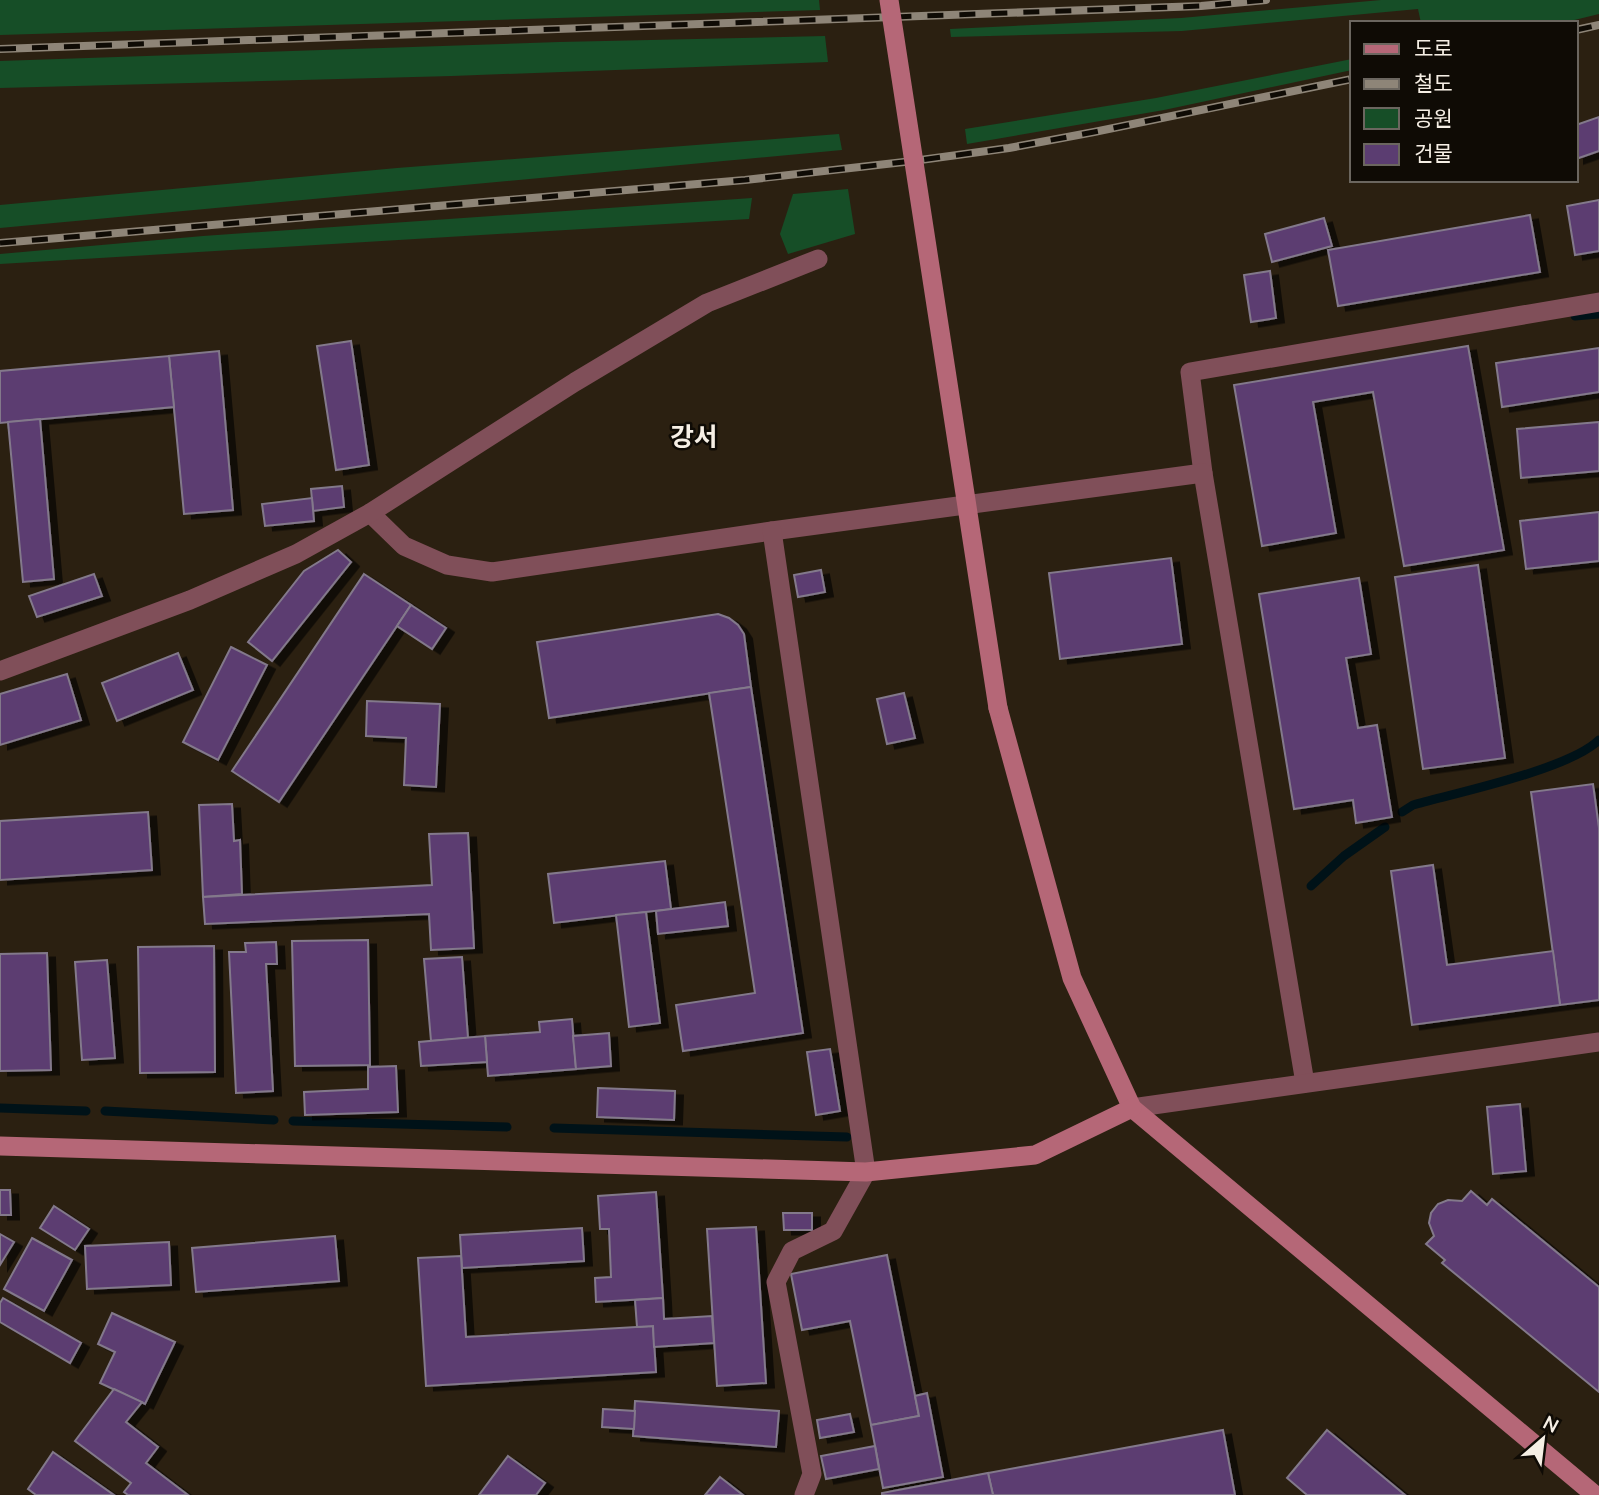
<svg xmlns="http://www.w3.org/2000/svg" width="1599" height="1495" font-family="'Nunito Sans','Noto Sans KR',sans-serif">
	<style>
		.green { fill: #164e27 }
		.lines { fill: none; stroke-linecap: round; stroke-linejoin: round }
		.stream { stroke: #001218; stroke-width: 9 }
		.building { fill: #5b3d71; stroke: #83798b; stroke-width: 2; filter: url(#shadow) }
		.minor { stroke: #804f59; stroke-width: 19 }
		.secondary { stroke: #b56777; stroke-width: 19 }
		.rail-casing { stroke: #8e8578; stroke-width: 8 }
		.rail { stroke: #0f0b05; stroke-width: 5; stroke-dasharray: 16; stroke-linecap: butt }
		.secondary-bridge { stroke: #b56777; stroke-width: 19 }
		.labels { text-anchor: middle; stroke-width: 5; stroke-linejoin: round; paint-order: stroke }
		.district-label { font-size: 26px; font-weight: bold; fill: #f6efe5; stroke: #0f0b05 }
	</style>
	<defs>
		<filter id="shadow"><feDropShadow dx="8" dy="4.5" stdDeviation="0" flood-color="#0009"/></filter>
	</defs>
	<rect width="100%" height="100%" fill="#2b2011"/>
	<!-- green -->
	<g class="green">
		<polygon points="0,0 819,0 820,10 0,35"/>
		<polygon points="1381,0 1599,0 1599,14 1562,23 1421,23 1418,9 1182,31 951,37 950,29 1181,18"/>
		<polygon points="825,36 828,62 452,76 0,88 0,61 559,42"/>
		<polygon points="1352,59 1352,70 1164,110 967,144 965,129 1156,98"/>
		<polygon points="839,134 842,150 0,228 0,205 397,168"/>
		<polygon points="848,189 855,234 788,254 780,234 793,194"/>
		<polygon points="752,198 749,219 0,264 0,254 203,236"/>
	</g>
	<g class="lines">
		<!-- stream -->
		<g class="stream">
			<polyline points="1575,316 1599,314"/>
			<path d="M1402,812l11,-7c43,-12 157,-36 186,-65"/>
			<polyline points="1311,886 1344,856 1385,827"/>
			<polyline points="0,1108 86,1111"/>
			<polyline points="105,1111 274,1120"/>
			<polyline points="293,1121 507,1127"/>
			<polyline points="554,1128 847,1137"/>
		</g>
	</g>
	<!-- building -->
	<g class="building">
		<polygon points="1599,117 1599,151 1576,159 1576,125"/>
		<polygon points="1599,200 1599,251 1575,255 1567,206"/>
		<polygon points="1530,215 1540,272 1338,306 1328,250"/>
		<polygon points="1324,218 1332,246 1272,262 1265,234"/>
		<polygon points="1270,271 1276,318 1251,322 1244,275"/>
		<polygon points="351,341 369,465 336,470 317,346"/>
		<polygon points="1468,346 1504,550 1404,566 1373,392 1313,402 1336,533 1262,546 1234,385"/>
		<polygon points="1599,348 1599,392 1502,407 1496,363"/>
		<polygon points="219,351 233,510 184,514 169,356"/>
		<polygon points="169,356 174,407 0,423 0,371"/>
		<polygon points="40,419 54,579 23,582 8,422"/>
		<polygon points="1599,422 1599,471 1521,478 1517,429"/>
		<polygon points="342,486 344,507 313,511 311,489"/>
		<polygon points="312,498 314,521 265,526 262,504"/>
		<polygon points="1599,512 1599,561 1526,569 1520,521"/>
		<polygon points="338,550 351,562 272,661 248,642 304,571"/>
		<polygon points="1171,558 1182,644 1060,659 1049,573"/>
		<polygon points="1478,565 1505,758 1423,769 1395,577"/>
		<polygon points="821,570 825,592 798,597 794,575"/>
		<polygon points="94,574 102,596 37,617 29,596"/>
		<polygon points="364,574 411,605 279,802 232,771"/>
		<polygon points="1359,578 1371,654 1346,658 1358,728 1377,725 1392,817 1356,823 1353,800 1294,809 1259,594"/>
		<polygon points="411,605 446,628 432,649 397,626"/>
		<polygon points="718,614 729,618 738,625 744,634 751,687 549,718 537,642"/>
		<polygon points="231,647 267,665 218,760 183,742"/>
		<polygon points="178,653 193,690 117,721 102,683"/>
		<polygon points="67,674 81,720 0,745 0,694"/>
		<polygon points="751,687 803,1033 683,1051 676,1005 755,993 709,693"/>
		<polygon points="904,693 915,738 887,744 877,699"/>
		<polygon points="367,701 440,704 436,787 404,785 406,738 366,736"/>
		<polygon points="1593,784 1599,828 1599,1000 1560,1005 1531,792"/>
		<polygon points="232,804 234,841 240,840 242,894 203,897 199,805"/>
		<polygon points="148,812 152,870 0,880 0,821"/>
		<polygon points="468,833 474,948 431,950 429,914 205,924 203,897 432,885 429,834"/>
		<polygon points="665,861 671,909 554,923 548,874"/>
		<polygon points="1433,865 1447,965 1553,951 1560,1005 1412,1025 1391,871"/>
		<polygon points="725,902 728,926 658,934 656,911"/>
		<polygon points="646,912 660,1023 629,1027 616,915"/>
		<polygon points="368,940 370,1065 295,1066 292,941"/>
		<polygon points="276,942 277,964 266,964 273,1091 236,1093 229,952 246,952 245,943"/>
		<polygon points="214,946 215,1072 140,1073 138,947"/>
		<polygon points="47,953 51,1070 0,1071 0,954"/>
		<polygon points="462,957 468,1038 431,1041 424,959"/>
		<polygon points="107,960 115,1058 82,1060 75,962"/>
		<polygon points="572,1019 576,1069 488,1076 485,1036 540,1032 539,1022"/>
		<polygon points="609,1033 611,1066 576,1069 573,1036"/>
		<polygon points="485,1036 487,1062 421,1066 419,1042"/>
		<polygon points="830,1049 840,1111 816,1115 807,1052"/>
		<polygon points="396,1066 398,1112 305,1115 304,1092 368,1089 368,1067"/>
		<polygon points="598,1088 675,1091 674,1120 597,1117"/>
		<polygon points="1520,1104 1526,1171 1493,1174 1487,1107"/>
		<polygon points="0,1190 10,1190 11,1215 0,1215"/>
		<polygon points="1471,1191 1487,1205 1492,1199 1599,1287 1599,1392 1442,1263 1445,1260 1426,1244 1434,1236 1429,1223 1431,1213 1438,1204 1448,1200 1462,1201"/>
		<polygon points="656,1192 663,1298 596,1302 595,1278 611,1277 609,1229 600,1229 598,1196"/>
		<polygon points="54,1206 89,1229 75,1250 40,1228"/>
		<polygon points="783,1213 812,1213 812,1230 784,1230"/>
		<polygon points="756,1227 766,1383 717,1386 707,1229"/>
		<polygon points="582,1228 584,1261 462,1268 460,1235"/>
		<polygon points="0,1234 14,1242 0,1265"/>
		<polygon points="335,1236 339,1281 196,1292 192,1248"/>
		<polygon points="32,1238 72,1260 44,1311 4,1289"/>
		<polygon points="169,1242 171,1285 87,1289 85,1246"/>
		<polygon points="887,1255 919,1416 871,1425 850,1321 802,1330 791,1274"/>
		<polygon points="461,1256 466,1337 653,1326 656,1372 426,1386 418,1258"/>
		<polygon points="3,1298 81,1343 70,1363 0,1322 0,1303"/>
		<polygon points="663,1298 664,1319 712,1316 714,1343 654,1347 653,1326 637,1327 635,1300"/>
		<polygon points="112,1313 175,1342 145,1404 100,1383 115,1352 98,1344"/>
		<polygon points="114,1389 142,1402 126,1422 158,1447 146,1463 188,1495 128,1495 124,1492 131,1483 75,1441"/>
		<polygon points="927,1393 943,1477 883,1488 871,1425 919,1416 915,1396"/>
		<polygon points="635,1401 779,1411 776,1447 633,1436"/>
		<polygon points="603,1409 635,1411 634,1429 602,1427"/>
		<polygon points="850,1414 854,1432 820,1438 817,1420"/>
		<polygon points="1223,1430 1235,1495 993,1495 988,1473"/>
		<polygon points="1327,1430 1405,1495 1307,1495 1287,1478"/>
		<polygon points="875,1446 879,1469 826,1479 821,1456"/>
		<polygon points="53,1452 114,1495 36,1495 28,1489"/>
		<polygon points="508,1456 545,1483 536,1495 479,1495"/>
		<polygon points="988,1473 993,1495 882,1495 882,1493"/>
		<polygon points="720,1477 743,1495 705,1495"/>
	</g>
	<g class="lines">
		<!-- minor -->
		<g class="minor">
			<polyline points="1203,473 1190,372 1599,302"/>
			<polyline points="370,513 404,546 447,565 492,572 772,531 1203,473 1305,1083"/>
			<polyline points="772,531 866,1172 833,1231 792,1251 776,1282 812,1474 804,1495"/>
			<polyline points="0,671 190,600 296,554 370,513 575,382 707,303 818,259"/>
			<polyline points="1132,1108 1599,1042"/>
		</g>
		<!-- secondary -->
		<g class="secondary">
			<polyline points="998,708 1072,978 1132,1108 1595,1495"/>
			<polyline points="0,1146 866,1172 1035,1155 1132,1108"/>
		</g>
		<!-- rail casing -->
		<g class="rail-casing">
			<g id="rail">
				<polyline points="1576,30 1599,25"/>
				<polyline points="0,49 1201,6 1266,0"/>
				<polyline points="0,243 745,180 913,161 1009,148 1094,132 1352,79"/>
			</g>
		</g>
		<!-- rail -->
		<use href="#rail" class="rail"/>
		<!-- secondary-bridge -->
		<polyline class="secondary-bridge" points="889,0 998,708"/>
	</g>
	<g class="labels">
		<!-- district labels -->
		<g class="district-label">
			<text x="694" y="446">강서</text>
		</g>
	</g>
	<!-- legend -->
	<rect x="1350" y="21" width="228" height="161" fill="#0f0b05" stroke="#6b665f" stroke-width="2"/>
	<rect x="1364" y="44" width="35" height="10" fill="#b56777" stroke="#6b665f" stroke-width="2"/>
	<text x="1414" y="56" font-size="21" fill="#f6efe5">도로</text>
	<rect x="1364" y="79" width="35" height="10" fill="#8e8578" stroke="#6b665f" stroke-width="2"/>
	<text x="1414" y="91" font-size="21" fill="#f6efe5">철도</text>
	<rect x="1364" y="108" width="35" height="21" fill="#164e27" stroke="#6b665f" stroke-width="2"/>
	<text x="1414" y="126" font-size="21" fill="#f6efe5">공원</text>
	<rect x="1364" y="144" width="35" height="21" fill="#5b3d71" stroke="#6b665f" stroke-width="2"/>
	<text x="1414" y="161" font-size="21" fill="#f6efe5">건물</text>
	<!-- north arrow -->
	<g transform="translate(1543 1439) rotate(28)" stroke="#0f0b05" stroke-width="5" paint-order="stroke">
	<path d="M0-5L12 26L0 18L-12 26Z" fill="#f6efe5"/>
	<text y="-10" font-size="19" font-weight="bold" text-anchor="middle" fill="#f6efe5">N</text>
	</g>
</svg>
